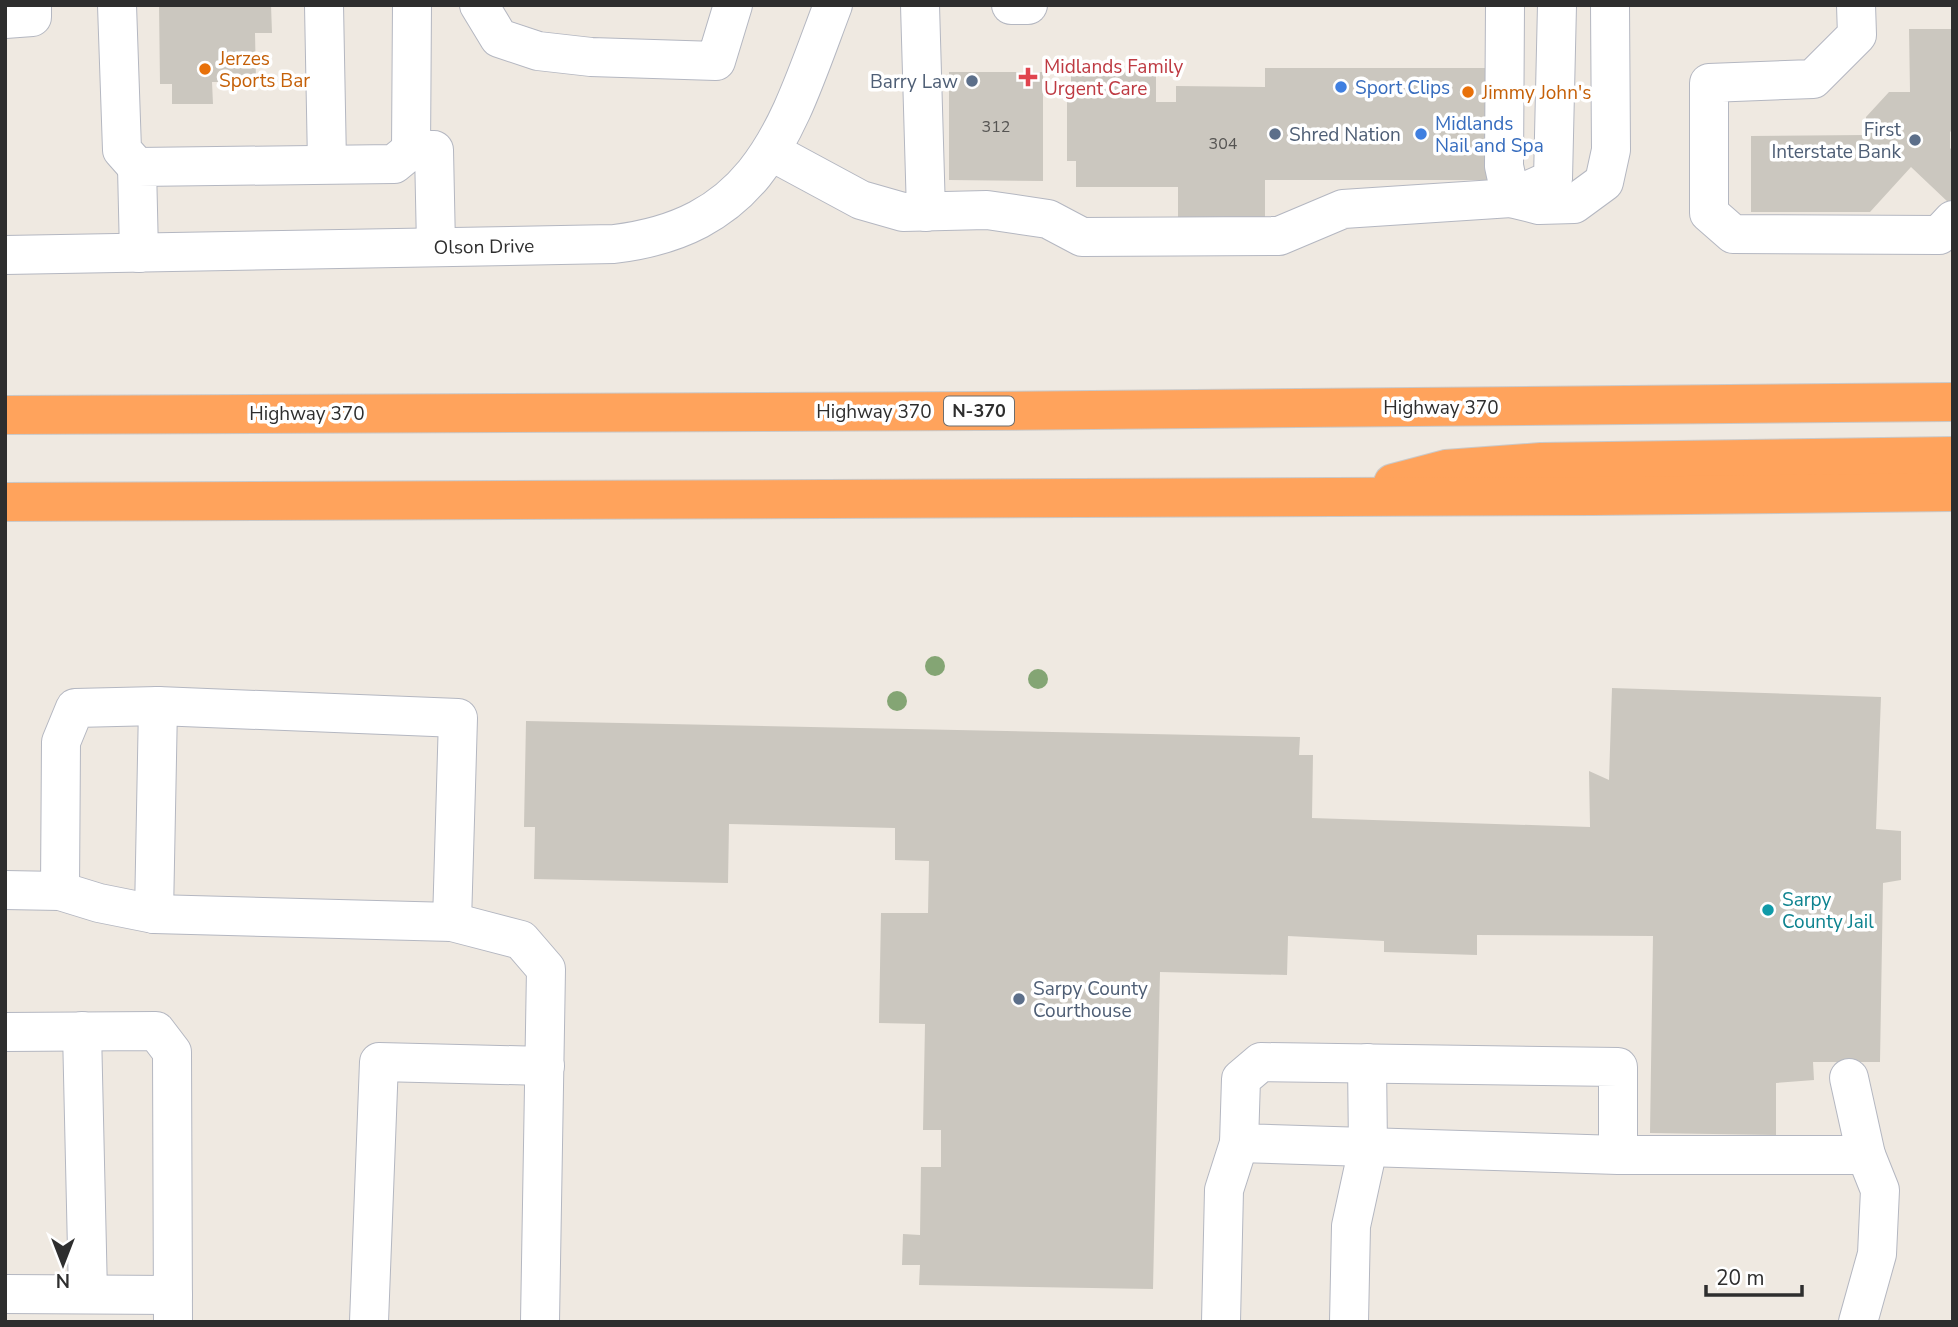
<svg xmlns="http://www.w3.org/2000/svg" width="1958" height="1327" font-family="'Nunito Sans',sans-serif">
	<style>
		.building { fill: #cbc7bf }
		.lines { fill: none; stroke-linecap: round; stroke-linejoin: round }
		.minor-casing { stroke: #b4b7c1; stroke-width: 40 }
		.highway-casing { stroke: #c9c9c9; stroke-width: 40 }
		.minor { stroke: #fff; stroke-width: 38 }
		.highway { stroke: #ffa35c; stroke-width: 38 }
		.tree { fill: #84a574 }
		.food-dot { fill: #e8710a; stroke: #fff; stroke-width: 2.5 }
		.health-dot { fill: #e0444e; stroke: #fff; stroke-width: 2.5 }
		.service-dot { fill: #5c6f8a; stroke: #fff; stroke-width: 2.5 }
		.shop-dot { fill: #3f7fe0; stroke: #fff; stroke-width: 2.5 }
		.culture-dot { fill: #0f9aa8; stroke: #fff; stroke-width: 2.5 }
		.labels { text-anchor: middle; stroke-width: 7; stroke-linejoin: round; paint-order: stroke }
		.number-label { font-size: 16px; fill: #555452 }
		.shield { fill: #fff; stroke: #6d6d6d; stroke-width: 2 }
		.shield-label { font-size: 18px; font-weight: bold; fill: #2e2e2e }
		.food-label { font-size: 19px; fill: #c56008; stroke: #fff; text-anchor: start }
		.health-label { font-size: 19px; fill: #be3a42; stroke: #fff; text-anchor: start }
		.service-label { font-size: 19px; fill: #4e5e75; stroke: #fff; text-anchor: end }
		.shop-label { font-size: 19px; fill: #366cbe; stroke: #fff; text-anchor: start }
		.street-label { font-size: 19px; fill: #2e2e2e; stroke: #fff }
		.culture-label { font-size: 19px; fill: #0d838f; stroke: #fff; text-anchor: start }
	</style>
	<rect width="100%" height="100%" fill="#efe9e1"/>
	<!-- building -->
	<g class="building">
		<polygon points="159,5 271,5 272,33 255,33 256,82 212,82 213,104 172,104 172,84 160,84"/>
		<polygon points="1909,29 1953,29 1953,129 1950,132 1950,148 1953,151 1953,199 1949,203 1911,167 1870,212 1751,212 1751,136 1866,135 1866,117 1889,92 1910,92"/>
		<polygon points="1265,68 1497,68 1497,180 1265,180 1265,222 1178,222 1178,187 1076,187 1076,161 1067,161 1067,100 1071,100 1071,71 1156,72 1156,102 1176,102 1176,86 1265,87"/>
		<polygon points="949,72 1043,72 1043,181 949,180"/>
		<polygon points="1612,688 1881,697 1876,829 1901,831 1901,880 1883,883 1880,1062 1813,1062 1814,1080 1776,1083 1776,1135 1650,1133 1653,936 1477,935 1477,955 1384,952 1384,941 1288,936 1287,975 1160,972 1153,1289 919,1285 920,1265 902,1265 903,1234 920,1235 921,1167 941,1167 941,1130 923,1130 925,1024 879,1023 881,913 928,913 929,861 895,860 895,828 729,824 728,883 534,879 535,827 524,827 526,721 1300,737 1299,755 1313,755 1312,818 1590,827 1589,771 1609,780"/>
	</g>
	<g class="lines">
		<!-- minor casing -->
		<g class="minor-casing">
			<g id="minor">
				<polyline points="117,5 122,150 137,167"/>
				<polyline points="324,5 327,163"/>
				<polyline points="479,5 499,38 538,51 591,57 716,61 733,5"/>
				<polyline points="920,5 926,212"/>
				<polyline points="1011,5 1028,5"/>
				<polyline points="1505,5 1504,166 1511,198 1539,205 1574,204 1604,182 1611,150 1610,5"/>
				<polyline points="1856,5 1857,35 1813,79 1709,83 1709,213 1733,234 1939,235 1953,220"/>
				<polyline points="5,19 32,17 32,5"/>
				<polyline points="411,150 412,5"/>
				<polyline points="772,152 861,200 903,212 987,210 1048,219 1082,237 1279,236 1343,209 1511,198 1553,179 1557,5"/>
				<polyline points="139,253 137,167 394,164 411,150 434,150 436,246"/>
				<path d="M5,255l609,-11c149,-18 173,-118 219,-239"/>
				<polyline points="5,890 60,891 99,903 154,914 452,922 521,940 546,969 540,1322"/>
				<polyline points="60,891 61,742 75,708 158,706 458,718 452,922"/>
				<polyline points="154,914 158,706"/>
				<polyline points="82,1031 88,1294"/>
				<polyline points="5,1032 156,1031 172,1052 173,1322"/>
				<polyline points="1849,1078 1866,1155"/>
				<polyline points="1618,1155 1618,1067 1261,1062 1241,1079 1239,1143 1618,1155 1866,1155 1880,1190 1877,1254 1858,1322"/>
				<polyline points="5,1294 173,1295"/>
				<polyline points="369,1322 379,1062 545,1066"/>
				<polyline points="1221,1322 1224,1190 1239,1143"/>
				<polyline points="1349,1322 1351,1226 1368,1148 1367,1063"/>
			</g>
		</g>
		<!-- highway casing -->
		<g class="highway-casing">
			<g id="highway">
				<polyline points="5,415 979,411 1953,402"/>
				<polyline points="1393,483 1446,469 1541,462 1953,456"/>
				<polyline points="5,502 1593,496 1953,492"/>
			</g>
		</g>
		<!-- minor -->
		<use href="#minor" class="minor"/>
		<!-- highway -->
		<use href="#highway" class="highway"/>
	</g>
	<!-- trees -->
	<g class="tree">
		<circle cx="935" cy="666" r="10"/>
		<circle cx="1038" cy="679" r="10"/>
		<circle cx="897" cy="701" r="10"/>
	</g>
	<!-- markers -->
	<g class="food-dot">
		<circle cx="205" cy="69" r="7"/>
		<circle cx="1468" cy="92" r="7"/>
	</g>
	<path class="health-dot" d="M1024.5 66.5h7v7h7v7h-7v7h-7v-7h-7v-7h7z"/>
	<g class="service-dot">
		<circle cx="972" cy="81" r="7"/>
		<circle cx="1275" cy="134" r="7"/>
		<circle cx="1915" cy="140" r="7"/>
		<circle cx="1019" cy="999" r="7"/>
	</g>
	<g class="shop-dot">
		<circle cx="1341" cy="87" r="7"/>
		<circle cx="1421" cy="134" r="7"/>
	</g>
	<circle class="culture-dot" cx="1768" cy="910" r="7"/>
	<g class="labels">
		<!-- number labels -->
		<g class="number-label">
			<text x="996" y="132">312</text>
			<text x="1223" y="149">304</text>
		</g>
		<!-- shield labels -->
		<rect class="shield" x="944" y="396.5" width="70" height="29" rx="5"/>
		<g class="shield-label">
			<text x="979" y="417">N-370</text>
		</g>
		<!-- food labels -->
		<g class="food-label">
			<text x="219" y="65">Jerzes<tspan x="219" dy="22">Sports Bar</tspan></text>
			<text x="1482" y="99">Jimmy John's</text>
		</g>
		<!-- health labels -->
		<g class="health-label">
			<text x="1044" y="73">Midlands Family<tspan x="1044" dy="22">Urgent Care</tspan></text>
		</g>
		<!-- service labels -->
		<g class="service-label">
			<text x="958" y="88">Barry Law</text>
			<text x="1901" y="136">First<tspan x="1901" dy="22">Interstate Bank</tspan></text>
			<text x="1289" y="141" text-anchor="start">Shred Nation</text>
			<text x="1033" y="995" text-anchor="start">Sarpy County<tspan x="1033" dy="22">Courthouse</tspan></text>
		</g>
		<!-- shop labels -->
		<g class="shop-label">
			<text x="1355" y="94">Sport Clips</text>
			<text x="1435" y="130">Midlands<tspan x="1435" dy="22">Nail and Spa</tspan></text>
		</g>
		<!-- street labels -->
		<g class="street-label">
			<text transform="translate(484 246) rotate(-1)" y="7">Olson Drive</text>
			<text x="1441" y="414">Highway 370</text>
			<text x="874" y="418">Highway 370</text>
			<text x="307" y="420">Highway 370</text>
		</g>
		<!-- culture labels -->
		<g class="culture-label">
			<text x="1782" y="906">Sarpy<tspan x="1782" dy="22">County Jail</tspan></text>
		</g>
	</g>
	<!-- border -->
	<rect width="1958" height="1327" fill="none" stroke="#2e2e2e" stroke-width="14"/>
	<!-- north arrow -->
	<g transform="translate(63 1264) rotate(180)" stroke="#ffffff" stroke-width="5" paint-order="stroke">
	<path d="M0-5L12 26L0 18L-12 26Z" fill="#2e2e2e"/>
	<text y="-10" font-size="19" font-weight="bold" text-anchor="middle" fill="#2e2e2e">N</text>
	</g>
	<!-- scale -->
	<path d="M1706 1285v10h96v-10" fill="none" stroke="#2e2e2e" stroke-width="3.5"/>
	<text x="1716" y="1285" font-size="21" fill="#2e2e2e" stroke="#ffffff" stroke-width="5" paint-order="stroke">20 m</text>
</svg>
